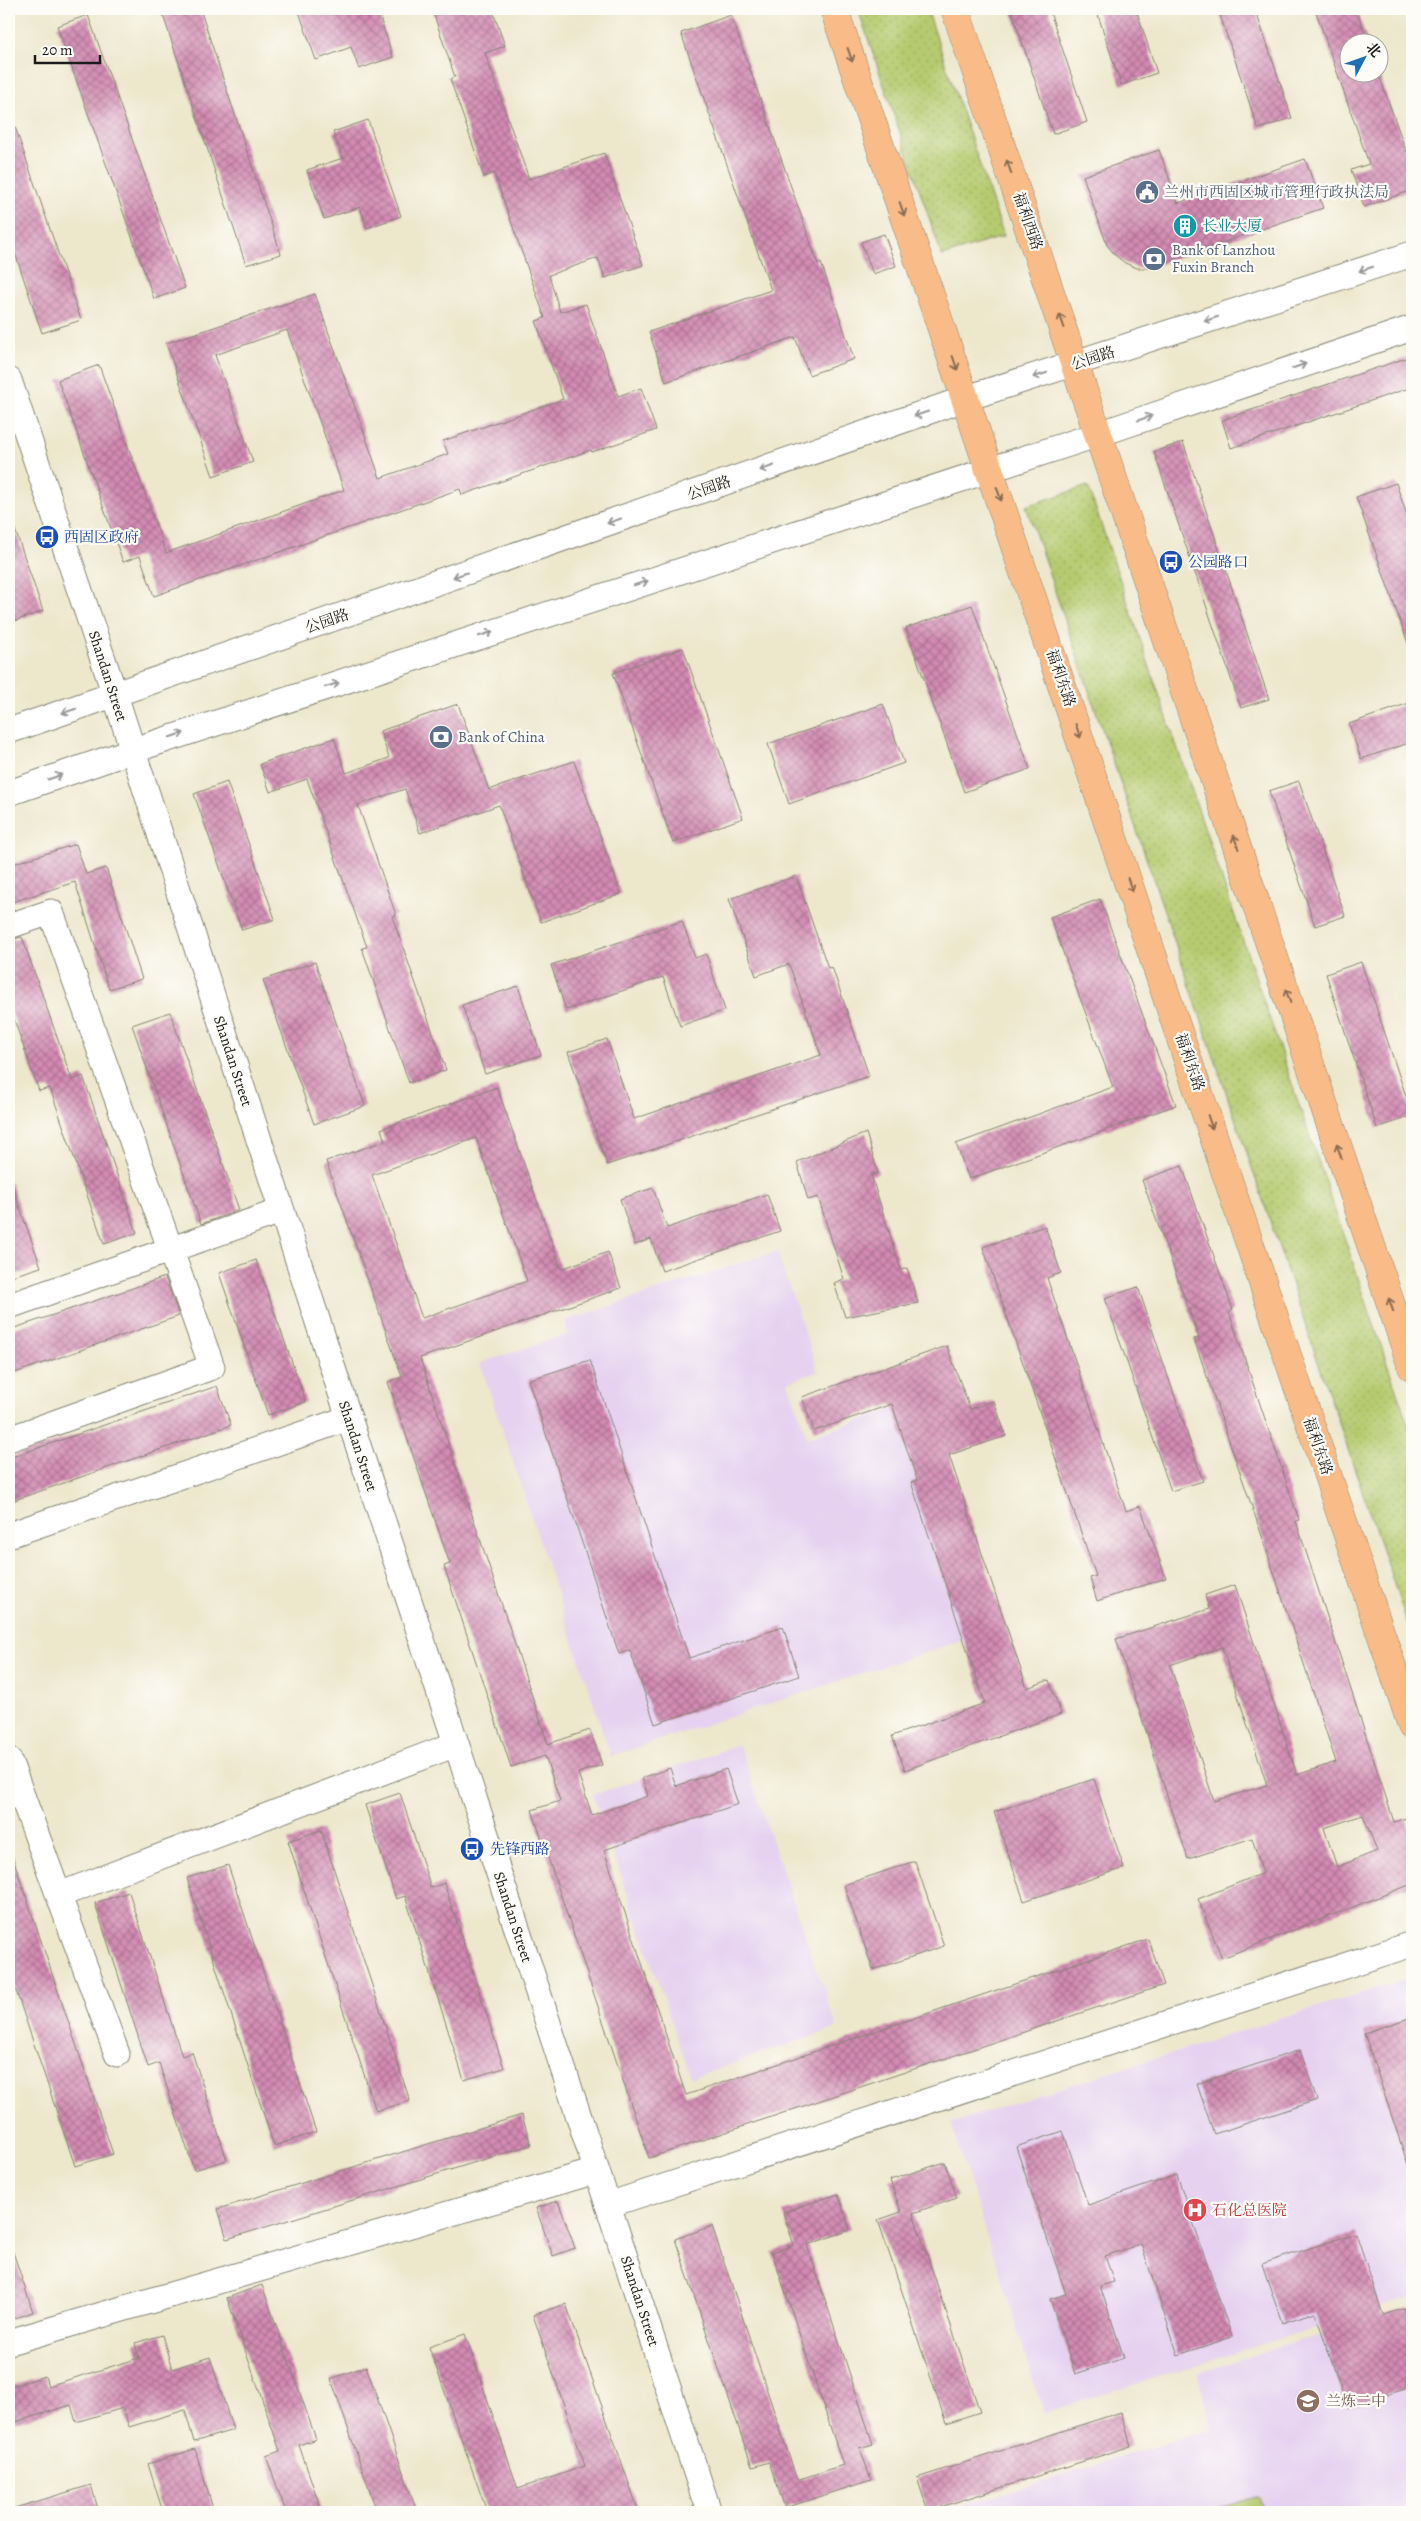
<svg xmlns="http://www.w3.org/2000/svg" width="1421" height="2521" font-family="Alegreya,'Noto Serif SC',serif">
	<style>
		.built { fill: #e6d2f0 }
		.park { fill: url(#park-dots); stroke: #697446 }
		.pitch { fill: #b6cb6f; stroke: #697446 }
		.building { fill: url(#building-cross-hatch); fill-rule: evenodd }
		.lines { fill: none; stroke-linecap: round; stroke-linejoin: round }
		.minor-casing { stroke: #848274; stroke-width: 27 }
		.major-casing { stroke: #848274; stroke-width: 29 }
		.minor { stroke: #fff; stroke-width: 25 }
		.major { stroke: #f9bc89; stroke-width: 28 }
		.oneway { stroke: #8a6c52 }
		.oneway2 { stroke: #999 }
		.labels { text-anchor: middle; stroke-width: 4.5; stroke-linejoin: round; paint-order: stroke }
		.service-label { font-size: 15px; fill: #4e5e75; stroke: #fdfcf7; text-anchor: start }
		.street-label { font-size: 15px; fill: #1c1c1c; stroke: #fdfcf7 }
		.culture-label { font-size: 15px; fill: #0d838f; stroke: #fdfcf7; text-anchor: start }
		.transit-label { font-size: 15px; fill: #164399; stroke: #fdfcf7; text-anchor: start }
		.health-label { font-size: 15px; fill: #be3a42; stroke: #fdfcf7; text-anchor: start }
		.education-label { font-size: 15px; fill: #785e54; stroke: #fdfcf7; text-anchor: start }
	</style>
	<defs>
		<pattern id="park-dots" width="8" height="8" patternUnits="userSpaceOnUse" patternTransform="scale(1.25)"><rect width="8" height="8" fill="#b6cb6f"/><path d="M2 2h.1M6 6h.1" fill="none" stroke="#9cae60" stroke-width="1.8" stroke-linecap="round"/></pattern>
		<pattern id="building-cross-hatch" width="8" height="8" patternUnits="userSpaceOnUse" patternTransform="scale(1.25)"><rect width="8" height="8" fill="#d38bb3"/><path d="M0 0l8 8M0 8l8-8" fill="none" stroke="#aa7191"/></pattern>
	</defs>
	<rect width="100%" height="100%" fill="#fdfcf7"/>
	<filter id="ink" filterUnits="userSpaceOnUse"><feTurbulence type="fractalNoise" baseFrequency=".02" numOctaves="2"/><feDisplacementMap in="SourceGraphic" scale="10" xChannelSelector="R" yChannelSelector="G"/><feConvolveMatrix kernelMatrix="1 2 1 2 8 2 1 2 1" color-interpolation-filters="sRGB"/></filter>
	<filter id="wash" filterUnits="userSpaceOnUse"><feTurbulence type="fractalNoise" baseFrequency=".0096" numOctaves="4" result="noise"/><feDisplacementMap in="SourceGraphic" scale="20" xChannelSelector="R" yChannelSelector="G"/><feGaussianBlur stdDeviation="1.12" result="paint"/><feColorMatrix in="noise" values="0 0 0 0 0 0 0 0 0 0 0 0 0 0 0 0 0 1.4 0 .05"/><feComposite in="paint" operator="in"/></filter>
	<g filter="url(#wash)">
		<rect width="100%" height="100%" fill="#ede7cc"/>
		<!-- built -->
		<g class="built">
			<polygon points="777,1251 818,1372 788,1382 807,1438 918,1401 994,1630 611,1756 480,1363 569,1334 565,1321"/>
			<polygon points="739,1745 837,2028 691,2078 593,1795"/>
			<polygon points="1412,1977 1412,2297 1044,2413 951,2123"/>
			<polygon points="1412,2306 1412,2512 943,2512 1212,2429 1197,2373"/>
		</g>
		<!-- park -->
		<g class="park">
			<polygon points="858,9 927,9 1004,236 942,256"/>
			<polygon points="1088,486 1412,1436 1412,1637 1026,506"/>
		</g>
		<!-- pitch -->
		<polygon class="pitch" points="1259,2496 1264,2512 1208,2512"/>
		<g id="blocks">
			<!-- building -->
			<g class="building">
				<polygon points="161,9 200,9 281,254 246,265"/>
				<polygon points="298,9 377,9 393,57 359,69 351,47 316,60"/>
				<polygon points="432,9 492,9 505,46 485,53 529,179 604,153 643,265 605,278 598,258 549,275 560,312 586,304 618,396 641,388 656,430 592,452 591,450 462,495 460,489 154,596 140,556 123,562 58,380 99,365 166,553 344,490 287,330 215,355 253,462 213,476 166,343 315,294 380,478 448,454 443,441 563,399 536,321 545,318 494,173 484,177 450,79 455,77"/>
				<polygon points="1011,9 1049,9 1087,122 1053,134"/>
				<polygon points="1096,9 1136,9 1157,73 1121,85"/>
				<polygon points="1218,9 1255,9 1292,118 1258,129"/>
				<polygon points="1315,9 1356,9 1368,42 1348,42 1348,72 1378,72 1406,151 1412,149 1412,190 1364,207 1351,170 1369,164"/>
				<polygon points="88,15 185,288 154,299 57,26"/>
				<polygon points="731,15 818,264 821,263 854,359 809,375 795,337 666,382 649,332 771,290 681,33"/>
				<polygon points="12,118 81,320 42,333 9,235 9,119"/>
				<polygon points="368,120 401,216 367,228 360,207 324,219 307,170 343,158 333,132"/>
				<polygon points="1159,150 1178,203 1305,159 1323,208 1149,268 1137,268 1125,263 1115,255 1107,245 1083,176"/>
				<polygon points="884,234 896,266 873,274 861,242"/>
				<polygon points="1412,356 1412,387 1231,448 1222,420"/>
				<polygon points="1183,442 1269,699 1241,708 1154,452"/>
				<polygon points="1396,483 1412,530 1412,649 1410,649 1356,497"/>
				<polygon points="9,521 12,521 43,611 9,623"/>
				<polygon points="972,605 1030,769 964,792 906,628"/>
				<polygon points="683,648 743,818 673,843 613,673"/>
				<polygon points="1412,702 1412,742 1361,759 1349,724"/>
				<polygon points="458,704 489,790 574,761 621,894 541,922 499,805 420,833 405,789 358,805 396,915 392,916 446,1070 409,1083 362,948 367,947 307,779 270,792 260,764 334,738 346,773 389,758 380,731"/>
				<polygon points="883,704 904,763 789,804 768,744"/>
				<polygon points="1299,781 1345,916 1315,926 1269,791"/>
				<polygon points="227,782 275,919 242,930 194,794"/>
				<polygon points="76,844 86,874 106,868 142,979 109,989 75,882 9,903 9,865"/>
				<polygon points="796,876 828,968 832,967 869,1076 607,1165 568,1052 607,1039 634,1119 821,1055 789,964 756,976 729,899"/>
				<polygon points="1100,899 1176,1105 969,1179 956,1144 1113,1087 1050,917"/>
				<polygon points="682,921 695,958 706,954 725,1010 680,1026 663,977 566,1010 551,965"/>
				<polygon points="22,937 72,1080 83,1076 137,1233 104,1244 50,1088 39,1091 9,1005 9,940"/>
				<polygon points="315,962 365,1106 314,1124 263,980"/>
				<polygon points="1361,962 1412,1114 1412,1116 1377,1128 1326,974"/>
				<polygon points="518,986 541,1055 485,1074 462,1005"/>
				<polygon points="170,1012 239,1210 201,1224 132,1025"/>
				<path d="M497,1087l64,182 47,-17 13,36 -201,70 128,386 42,-14 12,35 -24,8 14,42 56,-19 -6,-18 28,-10 6,18 50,-17 12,35 -134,46 82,245 462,-156 16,46 -515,173 -117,-348 28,-9 -15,-45 -34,11 -67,-201 6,-2 -62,-182 14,-5 -76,-216 59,-20 -4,-12zM476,1138l51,143 -105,37 -50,-143z"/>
				<polygon points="866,1133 878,1173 871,1175 901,1270 907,1268 918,1303 845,1317 834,1283 844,1279 818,1197 808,1200 797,1162"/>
				<path d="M1182,1166l51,144 -4,2 70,208 -3,1 98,301 12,-4 6,16v50l-190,74 -24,-59 65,-26 -11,-35 -64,21 -72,-220 93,-30 -4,-14 30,-10 62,190 39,-13 -75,-229 -67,-194 5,-1 -57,-158zM1222,1647l45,138 -53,16 -44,-136zM1363,1815l14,36 -40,16 -13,-39z"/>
				<polygon points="9,1183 11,1183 41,1267 9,1277"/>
				<polygon points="653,1188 667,1228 767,1194 780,1231 662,1271 651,1239 635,1245 620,1199"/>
				<polygon points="1045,1226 1061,1273 1047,1278 1126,1511 1140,1506 1166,1578 1097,1601 1090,1578 1096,1576 983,1247"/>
				<polygon points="256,1260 306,1402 268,1415 219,1273"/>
				<polygon points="165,1277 179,1316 9,1375 9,1330"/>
				<polygon points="1138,1287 1203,1481 1171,1491 1105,1298"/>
				<polygon points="947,1346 970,1409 994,1401 1006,1436 949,1455 1027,1688 1049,1680 1061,1714 905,1770 892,1736 985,1703 911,1482 917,1480 892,1404 814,1431 802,1397"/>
				<polygon points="590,1360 689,1658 783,1627 799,1676 655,1724 630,1650 619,1654 528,1380"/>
				<polygon points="217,1386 231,1425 9,1502 9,1458"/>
				<polygon points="1094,1779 1124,1868 1024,1901 994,1812"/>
				<polygon points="400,1793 431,1888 444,1883 504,2068 464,2080 405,1896 396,1899 365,1805"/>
				<polygon points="321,1830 410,2101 376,2111 288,1841"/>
				<polygon points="9,1855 12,1855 113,2154 75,2166 9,1970"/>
				<polygon points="915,1861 944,1946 873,1970 844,1885"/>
				<polygon points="228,1865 316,2132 274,2146 187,1878"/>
				<polygon points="129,1892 182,2056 192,2052 227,2160 194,2170 159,2063 148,2067 95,1903"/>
				<polygon points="1412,2017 1412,2167 1409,2168 1364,2033"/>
				<polygon points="1300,2050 1317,2100 1214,2134 1197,2084"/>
				<polygon points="522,2115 531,2145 227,2239 218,2209"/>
				<polygon points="1063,2131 1088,2205 1177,2175 1232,2337 1178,2355 1141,2244 1105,2256 1114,2282 1100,2286 1124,2358 1075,2374 1050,2299 1066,2294 1016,2147"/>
				<polygon points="945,2162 957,2198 913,2213 980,2412 946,2423 878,2220 901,2212 890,2180"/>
				<polygon points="838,2194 850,2230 807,2245 873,2444 860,2448 871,2480 785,2508 769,2462 752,2467 675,2239 712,2226 797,2480 843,2465 772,2252 794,2245 783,2212"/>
				<polygon points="558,2201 575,2248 553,2256 536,2208"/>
				<polygon points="1356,2233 1383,2315 1412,2306 1412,2386 1347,2407 1315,2312 1282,2323 1262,2264"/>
				<polygon points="12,2249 33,2312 9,2320 9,2250"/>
				<polygon points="262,2285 316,2439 299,2445 322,2512 286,2512 266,2456 280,2451 227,2298"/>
				<polygon points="566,2304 639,2512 487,2512 429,2347 465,2334 518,2489 585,2466 533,2315"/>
				<polygon points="162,2335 172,2369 210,2357 233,2430 194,2442 185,2410 129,2427 123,2408 76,2422 71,2405 9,2424 9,2387 45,2376 48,2386 139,2358 135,2343"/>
				<polygon points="366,2366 417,2512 377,2512 331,2379"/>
				<polygon points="1121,2412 1131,2446 928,2511 917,2478"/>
				<polygon points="195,2449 214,2512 163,2512 148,2464"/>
				<polygon points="91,2485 99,2512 16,2512 15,2508"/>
			</g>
		</g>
	</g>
	<g filter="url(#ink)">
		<use href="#blocks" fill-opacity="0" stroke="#848274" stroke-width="1"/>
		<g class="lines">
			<!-- minor casing -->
			<g class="minor-casing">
				<g id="minor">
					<polyline points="9,380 115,695 349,1418 709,2512"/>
					<polyline points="9,731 967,398 1412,254"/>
					<polyline points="9,793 131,751 1099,434 1412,328"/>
					<polyline points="9,926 51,912 212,1367 9,1439"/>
					<polyline points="9,1306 281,1211"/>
					<polyline points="9,1535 349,1418"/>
					<polyline points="9,1760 117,2054"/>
					<polyline points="59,1895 456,1744"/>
					<polyline points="608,2205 1412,1944"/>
					<polyline points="9,2342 596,2171"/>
				</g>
			</g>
			<!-- major casing -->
			<g class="major-casing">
				<g id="major">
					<polyline points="834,9 1412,1726"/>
					<polyline points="955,9 1412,1367"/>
				</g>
			</g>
			<!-- minor -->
			<use href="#minor" class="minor"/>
			<!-- major -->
			<use href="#major" class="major"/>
		</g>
		<!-- one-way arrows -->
		<defs><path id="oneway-shaft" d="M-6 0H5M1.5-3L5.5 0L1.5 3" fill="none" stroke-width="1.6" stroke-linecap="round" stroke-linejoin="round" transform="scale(1.25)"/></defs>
		<g class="oneway">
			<use href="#oneway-shaft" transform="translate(850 55) rotate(71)"/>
			<use href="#oneway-shaft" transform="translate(1009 167) rotate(-109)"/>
			<use href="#oneway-shaft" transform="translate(902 209) rotate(71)"/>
			<use href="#oneway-shaft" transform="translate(1062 321) rotate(-109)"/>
			<use href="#oneway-shaft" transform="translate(955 363) rotate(71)"/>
			<use href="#oneway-shaft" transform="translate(999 494) rotate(71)"/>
			<use href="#oneway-shaft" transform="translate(1078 731) rotate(71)"/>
			<use href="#oneway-shaft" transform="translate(1236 842) rotate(-109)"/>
			<use href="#oneway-shaft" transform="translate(1130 885) rotate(71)"/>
			<use href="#oneway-shaft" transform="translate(1288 996) rotate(-109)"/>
			<use href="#oneway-shaft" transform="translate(1210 1122) rotate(71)"/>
			<use href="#oneway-shaft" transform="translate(1339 1151) rotate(-109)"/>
			<use href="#oneway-shaft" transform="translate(1391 1305) rotate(-109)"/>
		</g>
		<g class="oneway2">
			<use href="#oneway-shaft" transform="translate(1366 269) rotate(162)"/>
			<use href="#oneway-shaft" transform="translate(1211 319) rotate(162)"/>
			<use href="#oneway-shaft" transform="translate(1299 366) rotate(-19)"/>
			<use href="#oneway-shaft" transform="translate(1040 375) rotate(162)"/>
			<use href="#oneway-shaft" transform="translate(921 414) rotate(161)"/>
			<use href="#oneway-shaft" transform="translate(1145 418) rotate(-19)"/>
			<use href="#oneway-shaft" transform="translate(767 468) rotate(161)"/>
			<use href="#oneway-shaft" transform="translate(614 521) rotate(161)"/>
			<use href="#oneway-shaft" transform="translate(460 575) rotate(161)"/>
			<use href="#oneway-shaft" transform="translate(641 583) rotate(-18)"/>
			<use href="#oneway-shaft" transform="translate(486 634) rotate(-18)"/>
			<use href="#oneway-shaft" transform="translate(332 685) rotate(-18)"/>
			<use href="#oneway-shaft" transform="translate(69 711) rotate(162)"/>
			<use href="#oneway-shaft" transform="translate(177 735) rotate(-18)"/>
			<use href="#oneway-shaft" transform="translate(55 777) rotate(-19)"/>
		</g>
	</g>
	<!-- icons -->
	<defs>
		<g id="civic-disc" transform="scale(1.25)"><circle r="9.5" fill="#5c6f8a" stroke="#fdfcf7"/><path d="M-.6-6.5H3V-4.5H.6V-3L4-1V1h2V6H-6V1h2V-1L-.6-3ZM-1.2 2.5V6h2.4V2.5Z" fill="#fff"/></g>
		<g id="building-disc" transform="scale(1.25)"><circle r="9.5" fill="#0f9aa8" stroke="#fdfcf7"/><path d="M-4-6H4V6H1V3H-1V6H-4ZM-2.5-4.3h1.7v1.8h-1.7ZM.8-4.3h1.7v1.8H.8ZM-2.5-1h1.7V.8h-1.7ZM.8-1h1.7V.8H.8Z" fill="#fff"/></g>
		<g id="bank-disc" transform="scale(1.25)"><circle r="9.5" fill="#5c6f8a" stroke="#fdfcf7"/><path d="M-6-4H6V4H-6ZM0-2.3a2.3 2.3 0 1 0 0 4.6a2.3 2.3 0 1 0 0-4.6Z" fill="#fff"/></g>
		<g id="bus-disc" transform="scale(1.25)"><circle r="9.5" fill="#1a4fb4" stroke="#fdfcf7"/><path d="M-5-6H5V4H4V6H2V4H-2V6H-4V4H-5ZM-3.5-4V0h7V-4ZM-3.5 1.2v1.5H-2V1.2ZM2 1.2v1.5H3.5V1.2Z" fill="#fff"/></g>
		<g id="hospital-disc" transform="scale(1.25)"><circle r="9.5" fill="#e0444e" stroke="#fdfcf7"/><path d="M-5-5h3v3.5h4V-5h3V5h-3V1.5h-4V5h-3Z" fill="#fff"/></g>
		<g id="school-disc" transform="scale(1.25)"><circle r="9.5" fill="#8d6e63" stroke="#fdfcf7"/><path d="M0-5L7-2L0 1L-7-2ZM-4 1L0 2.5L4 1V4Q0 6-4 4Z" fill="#fff"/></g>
	</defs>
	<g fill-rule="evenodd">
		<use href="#civic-disc" x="1147" y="192"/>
		<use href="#building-disc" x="1185" y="226"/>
		<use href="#bank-disc" x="1154" y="259"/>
		<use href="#bus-disc" x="47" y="537"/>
		<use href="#bus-disc" x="1171" y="562"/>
		<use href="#bank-disc" x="441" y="737"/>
		<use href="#bus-disc" x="472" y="1849"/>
		<use href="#hospital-disc" x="1195" y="2210"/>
		<use href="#school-disc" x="1308" y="2401"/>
	</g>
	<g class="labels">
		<!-- service labels -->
		<g class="service-label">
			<text x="1164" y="197">兰州市西固区城市管理行政执法局</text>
			<text x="1172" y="255">Bank of Lanzhou<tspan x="1172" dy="17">Fuxin Branch</tspan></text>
			<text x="458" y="742">Bank of China</text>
		</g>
		<!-- street labels -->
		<g class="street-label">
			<text transform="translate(1028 221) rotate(71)" y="5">福利西路</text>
			<text transform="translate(1093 358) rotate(-18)" y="5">公园路</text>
			<text transform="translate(709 488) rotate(-19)" y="5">公园路</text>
			<text transform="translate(327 621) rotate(-19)" y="5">公园路</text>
			<text transform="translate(108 676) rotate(72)" y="5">Shandan Street</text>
			<text transform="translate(1061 678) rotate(71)" y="5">福利东路</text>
			<text transform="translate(233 1061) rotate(72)" y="5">Shandan Street</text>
			<text transform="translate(1190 1062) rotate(71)" y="5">福利东路</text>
			<text transform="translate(358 1446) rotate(72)" y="5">Shandan Street</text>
			<text transform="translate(1318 1446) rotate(71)" y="5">福利东路</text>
			<text transform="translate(513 1917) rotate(72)" y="5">Shandan Street</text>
			<text transform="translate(640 2301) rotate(72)" y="5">Shandan Street</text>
		</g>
		<!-- culture labels -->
		<g class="culture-label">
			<text x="1202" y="231">长业大厦</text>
		</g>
		<!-- transit labels -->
		<g class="transit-label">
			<text x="64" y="542">西固区政府</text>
			<text x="1188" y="567">公园路口</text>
			<text x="490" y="1854">先锋西路</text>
		</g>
		<!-- health labels -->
		<g class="health-label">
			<text x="1212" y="2215">石化总医院</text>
		</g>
		<!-- education labels -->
		<g class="education-label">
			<text x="1326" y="2406">兰炼二中</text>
		</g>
	</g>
	<!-- margin -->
	<rect width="1421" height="2521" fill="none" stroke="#fdfcf7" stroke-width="30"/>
	<!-- north arrow -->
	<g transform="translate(1364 58) rotate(49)"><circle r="24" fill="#fdfcf7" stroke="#a3a29f"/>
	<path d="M0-4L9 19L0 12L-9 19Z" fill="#1f6fb2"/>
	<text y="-8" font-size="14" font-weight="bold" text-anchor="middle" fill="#1c1c1c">北</text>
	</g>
	<!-- scale -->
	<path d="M35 55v8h65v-8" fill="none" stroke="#1c1c1c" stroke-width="2.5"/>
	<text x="42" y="55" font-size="15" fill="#1c1c1c" stroke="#fdfcf7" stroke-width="4" paint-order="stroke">20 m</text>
</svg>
